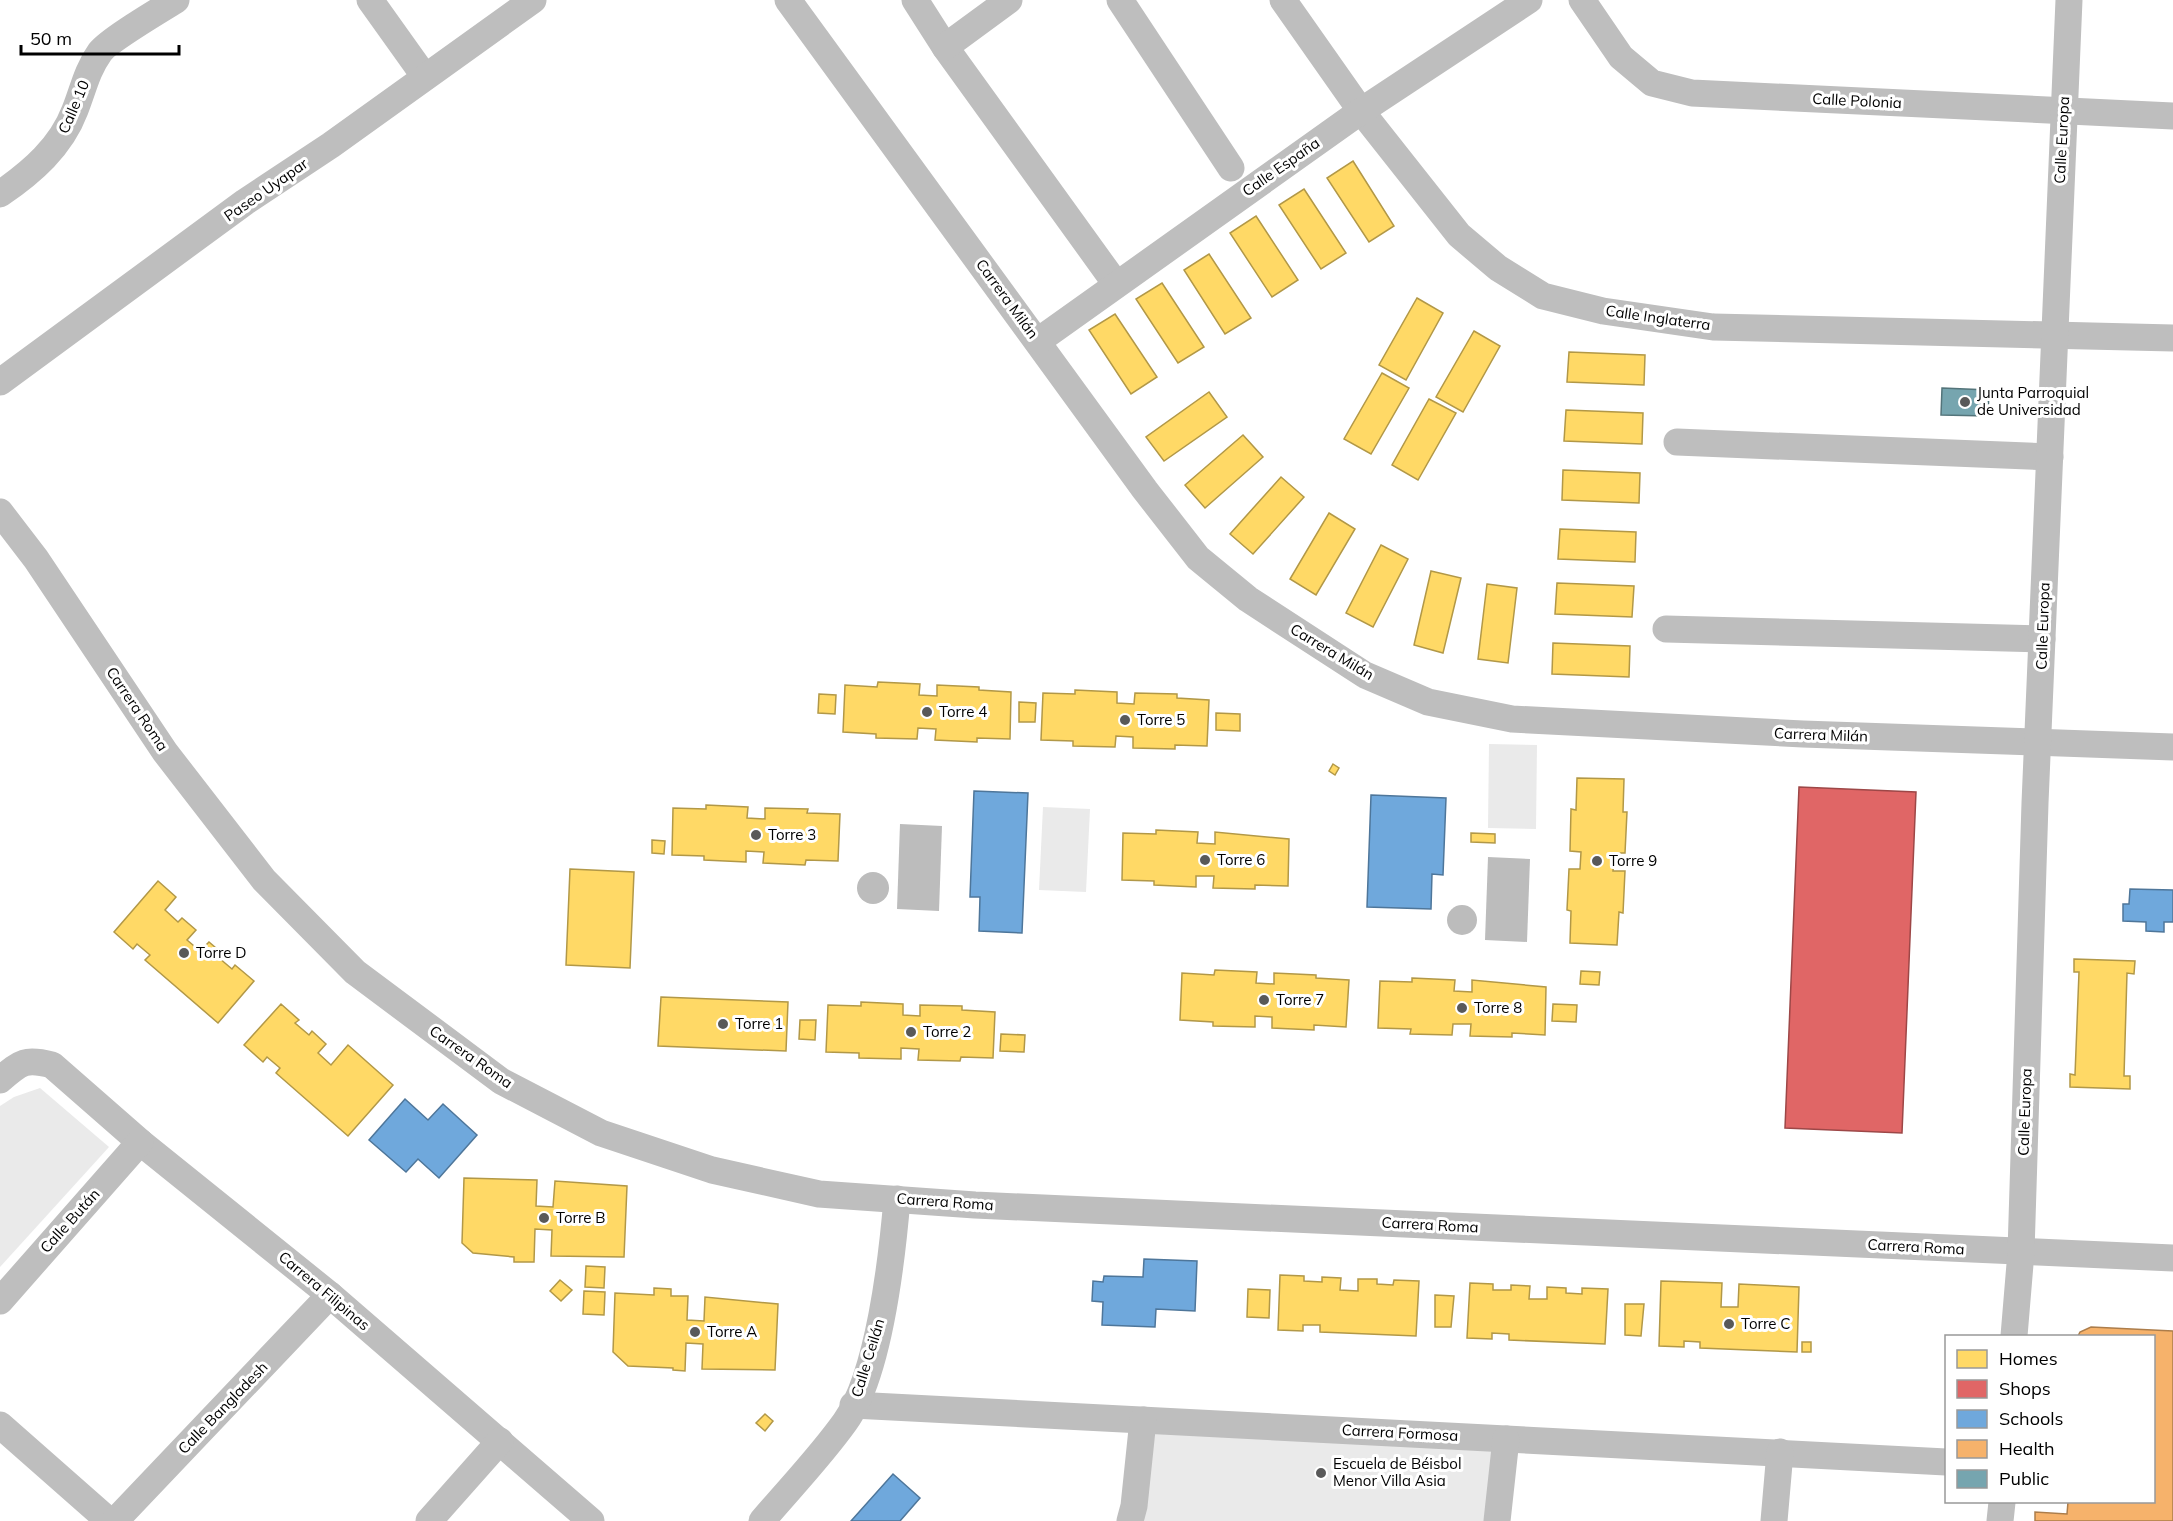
<svg xmlns="http://www.w3.org/2000/svg" width="2173" height="1521" font-family="Mulish,sans-serif">
	<style>
		.green { fill: #eaeaea }
		.water { fill: #bcbcbc }
		.homes { fill: #ffd966; stroke: #b29847; stroke-width: 1.5 }
		.shops { fill: #e06666; stroke: #9d4747; stroke-width: 1.5 }
		.schools { fill: #6fa8dc; stroke: #4e769a; stroke-width: 1.5 }
		.health { fill: #f6b26b; stroke: #ac7d4b; stroke-width: 1.5 }
		.public { fill: #76a5af; stroke: #53747a; stroke-width: 1.5 }
		.lines { fill: none; stroke-linecap: round; stroke-linejoin: round }
		.minor { stroke: #bebebe; stroke-width: 27 }
		.poi-dot { fill: #595959; stroke: #fff; stroke-width: 2 }
		.labels { text-anchor: middle; stroke-width: 6; stroke-linejoin: round; paint-order: stroke }
		.street-label { font-size: 15px; fill: #000; stroke: #fff }
		.poi-label { font-size: 15px; fill: #000; stroke: #fff; text-anchor: start }
	</style>
	<rect width="100%" height="100%" fill="#fff"/>
	<!-- green -->
	<g class="green">
		<polygon points="1489,744 1537,745 1536,829 1488,828"/>
		<polygon points="1043,807 1090,809 1086,892 1039,890"/>
		<polygon points="40,1088 109,1147 0,1267 0,1106 14,1097"/>
		<polygon points="1148,1423 1502,1443 1492,1521 1134,1521"/>
	</g>
	<!-- water -->
	<g class="water">
		<polygon points="900,824 942,826 939,911 897,909"/>
		<polygon points="1488,857 1530,859 1527,942 1485,940"/>
		<circle cx="873" cy="888" r="16"/>
		<circle cx="1462" cy="920" r="15"/>
	</g>
	<!-- homes -->
	<g class="homes">
		<polygon points="1353,161 1394,226 1369,242 1327,178"/>
		<polygon points="1304,189 1346,253 1321,269 1279,205"/>
		<polygon points="1256,216 1298,280 1272,297 1230,233"/>
		<polygon points="1209,254 1251,318 1225,334 1184,270"/>
		<polygon points="1162,283 1204,347 1178,363 1136,299"/>
		<polygon points="1417,298 1443,313 1406,380 1379,365"/>
		<polygon points="1115,314 1157,377 1131,394 1089,330"/>
		<polygon points="1474,331 1500,346 1463,412 1436,397"/>
		<polygon points="1569,352 1645,355 1644,385 1567,382"/>
		<polygon points="1382,373 1409,388 1371,454 1344,439"/>
		<polygon points="1209,392 1227,417 1164,461 1146,437"/>
		<polygon points="1429,399 1456,413 1418,480 1392,465"/>
		<polygon points="1566,410 1643,413 1642,444 1564,441"/>
		<polygon points="1243,435 1263,457 1205,508 1185,485"/>
		<polygon points="1563,470 1640,473 1639,503 1562,500"/>
		<polygon points="1281,477 1304,497 1253,554 1230,534"/>
		<polygon points="1329,513 1355,529 1316,595 1290,579"/>
		<polygon points="1560,529 1636,532 1635,562 1558,559"/>
		<polygon points="1381,545 1408,559 1373,627 1346,613"/>
		<polygon points="1431,571 1461,578 1443,653 1414,645"/>
		<polygon points="1557,583 1634,586 1632,617 1555,614"/>
		<polygon points="1487,584 1517,588 1508,663 1478,659"/>
		<polygon points="1553,643 1630,646 1629,677 1552,674"/>
		<polygon points="878,682 920,684 919,695 937,696 937,685 979,687 979,690 1011,692 1010,739 977,738 977,742 935,740 936,729 918,728 917,739 876,738 876,734 843,732 845,685 877,687"/>
		<polygon points="1075,690 1117,692 1117,703 1134,704 1135,693 1177,694 1177,698 1209,700 1207,746 1175,745 1175,749 1133,748 1133,737 1116,736 1115,747 1073,746 1073,741 1041,740 1043,693 1075,694"/>
		<polygon points="819,694 836,695 835,714 818,713"/>
		<polygon points="1019,702 1036,703 1035,722 1019,722"/>
		<polygon points="1216,713 1240,714 1240,731 1216,730"/>
		<polygon points="1333,764 1339,768 1335,775 1329,771"/>
		<polygon points="1577,778 1624,779 1623,812 1627,812 1625,853 1614,853 1613,871 1625,871 1623,913 1619,912 1617,945 1570,943 1571,911 1567,910 1569,869 1580,869 1581,852 1570,851 1571,809 1576,810"/>
		<polygon points="706,805 748,807 747,818 765,819 765,808 808,809 807,813 840,814 838,861 806,860 805,865 763,863 764,852 746,851 746,862 704,860 704,856 672,855 673,808 706,809"/>
		<polygon points="1156,830 1198,832 1197,843 1215,844 1215,832 1289,839 1288,886 1255,885 1255,889 1213,888 1214,876 1196,876 1196,887 1154,885 1154,881 1122,880 1123,833 1156,834"/>
		<polygon points="1471,833 1495,834 1495,843 1471,842"/>
		<polygon points="652,840 665,841 664,854 652,853"/>
		<polygon points="570,869 634,872 630,968 566,965"/>
		<polygon points="158,881 176,897 165,910 178,922 182,918 196,930 187,940 200,951 209,942 223,954 219,958 232,969 235,965 254,981 218,1023 145,960 150,955 137,944 133,949 114,932"/>
		<polygon points="2074,959 2135,961 2134,974 2127,973 2124,1076 2130,1076 2130,1089 2070,1087 2070,1074 2075,1075 2079,972 2074,972"/>
		<polygon points="1215,970 1257,972 1256,983 1274,984 1274,973 1316,975 1316,978 1349,980 1346,1027 1314,1025 1314,1030 1272,1028 1272,1017 1255,1016 1255,1027 1213,1026 1213,1022 1180,1020 1182,973 1214,975"/>
		<polygon points="1581,971 1600,972 1599,985 1580,984"/>
		<polygon points="1412,978 1455,980 1454,991 1472,992 1472,980 1546,987 1545,1035 1512,1033 1512,1037 1470,1036 1471,1024 1453,1024 1452,1035 1410,1034 1411,1029 1378,1028 1380,981 1412,982"/>
		<polygon points="661,997 788,1002 786,1051 658,1046"/>
		<polygon points="861,1002 903,1004 903,1015 920,1016 920,1005 962,1006 962,1010 995,1012 993,1058 961,1057 960,1061 918,1060 919,1049 901,1048 901,1059 859,1058 859,1053 826,1052 828,1005 861,1006"/>
		<polygon points="281,1004 299,1020 295,1023 309,1035 312,1031 326,1044 318,1053 331,1065 348,1045 393,1085 348,1136 276,1073 280,1068 267,1057 263,1062 244,1045"/>
		<polygon points="1553,1004 1577,1005 1576,1022 1552,1021"/>
		<polygon points="800,1020 816,1020 815,1040 799,1039"/>
		<polygon points="1001,1034 1025,1035 1024,1052 1000,1051"/>
		<polygon points="464,1178 537,1180 536,1206 553,1207 555,1181 627,1186 624,1257 551,1256 552,1230 535,1229 534,1262 514,1262 514,1257 473,1253 462,1243"/>
		<polygon points="586,1266 605,1267 604,1288 585,1287"/>
		<polygon points="1280,1275 1304,1276 1304,1281 1322,1282 1322,1277 1341,1278 1340,1290 1358,1291 1358,1279 1377,1279 1377,1284 1393,1285 1394,1280 1419,1281 1416,1336 1320,1332 1320,1325 1303,1325 1303,1331 1278,1330"/>
		<polygon points="560,1280 572,1290 561,1301 550,1291"/>
		<polygon points="1661,1281 1722,1283 1721,1307 1738,1307 1739,1284 1799,1287 1797,1352 1700,1348 1700,1342 1684,1341 1684,1347 1659,1346"/>
		<polygon points="1470,1283 1493,1284 1493,1290 1511,1290 1511,1285 1530,1286 1529,1299 1547,1299 1547,1287 1566,1288 1566,1293 1582,1294 1582,1288 1608,1289 1605,1344 1509,1340 1509,1334 1492,1333 1492,1339 1467,1338"/>
		<polygon points="654,1288 671,1289 671,1296 688,1296 687,1320 704,1321 705,1297 778,1304 775,1370 702,1369 703,1344 686,1343 685,1371 673,1370 673,1368 628,1366 613,1352 615,1293 654,1295"/>
		<polygon points="1248,1289 1270,1290 1269,1318 1247,1317"/>
		<polygon points="584,1291 605,1292 604,1315 583,1314"/>
		<polygon points="1435,1295 1454,1296 1451,1327 1435,1327"/>
		<polygon points="1625,1304 1644,1304 1641,1336 1625,1335"/>
		<rect x="1802" y="1342" width="9" height="10"/>
		<polygon points="765,1414 773,1421 765,1431 756,1423"/>
	</g>
	<!-- shops -->
	<polygon class="shops" points="1799,787 1916,792 1902,1133 1785,1128"/>
	<!-- schools -->
	<g class="schools">
		<polygon points="974,791 1028,793 1022,933 979,931 980,897 970,897"/>
		<polygon points="1371,795 1446,798 1443,875 1432,874 1431,909 1367,907"/>
		<polygon points="2130,889 2173,890 2173,922 2164,922 2164,932 2146,931 2146,922 2123,921 2123,904 2129,904"/>
		<polygon points="405,1099 428,1120 443,1104 477,1135 439,1178 418,1159 406,1172 369,1140"/>
		<polygon points="1144,1259 1197,1261 1195,1311 1156,1309 1155,1327 1102,1325 1103,1302 1092,1301 1093,1281 1103,1282 1104,1276 1143,1277"/>
		<polygon points="893,1474 920,1498 900,1521 851,1521"/>
	</g>
	<!-- health -->
	<polygon class="health" points="2091,1327 2173,1331 2173,1521 2035,1521 2035,1512 2067,1514 2068,1502 2154,1502 2154,1336 2078,1336 2080,1332"/>
	<!-- public -->
	<polygon class="public" points="1942,388 1989,390 1988,416 1941,415"/>
	<g class="lines">
		<!-- minor -->
		<g class="minor">
			<polyline points="370,0 425,77"/>
			<polyline points="788,0 1145,490 1198,558 1248,599 1365,675 1428,702 1512,719 1803,734 2173,747"/>
			<polyline points="915,0 945,47 1116,284"/>
			<polyline points="1120,0 1231,168"/>
			<polyline points="1283,0 1361,111 1459,235 1498,268 1543,296 1603,311 1713,327 2173,338"/>
			<polyline points="1582,0 1621,57 1652,83 1692,93 2173,116"/>
			<polyline points="945,47 1009,0"/>
			<path d="M0,194c32,-22 61,-47 75,-84 8,-20 12,-40 25,-58 9,-12 60,-42 76,-52"/>
			<polyline points="1038,341 1361,111 1529,0"/>
			<polyline points="0,382 245,202 331,145 533,0"/>
			<polyline points="1677,442 2050,457"/>
			<polyline points="0,512 36,559 165,752 264,880 355,972 501,1081 601,1133 712,1170 819,1194 975,1205 2173,1258"/>
			<polyline points="1666,629 2042,639"/>
			<path d="M0,1080c21,-18 25,-22 52,-15l88,77 190,153 261,226"/>
			<polyline points="0,1301 140,1142"/>
			<polyline points="2014,1336 2021,1252 2035,803 2069,0"/>
			<polyline points="853,1405 1946,1462"/>
			<polyline points="0,1425 109,1521"/>
			<polyline points="115,1521 330,1295"/>
			<polyline points="429,1521 500,1441"/>
			<path d="M762,1521c28,-33 58,-64 83,-99 34,-47 47,-164 52,-223"/>
			<polyline points="1130,1521 1134,1506 1143,1420"/>
			<polyline points="1497,1521 1506,1439"/>
			<polyline points="1774,1521 1780,1452"/>
			<polyline points="2000,1521 2002,1502"/>
		</g>
	</g>
	<!-- markers -->
	<g class="poi-dot">
		<circle cx="1965" cy="402" r="6"/>
		<circle cx="927" cy="712" r="6"/>
		<circle cx="1125" cy="720" r="6"/>
		<circle cx="756" cy="835" r="6"/>
		<circle cx="1205" cy="860" r="6"/>
		<circle cx="1597" cy="861" r="6"/>
		<circle cx="184" cy="953" r="6"/>
		<circle cx="1264" cy="1000" r="6"/>
		<circle cx="1462" cy="1008" r="6"/>
		<circle cx="723" cy="1024" r="6"/>
		<circle cx="911" cy="1032" r="6"/>
		<circle cx="544" cy="1218" r="6"/>
		<circle cx="1729" cy="1324" r="6"/>
		<circle cx="695" cy="1332" r="6"/>
		<circle cx="1321" cy="1473" r="6"/>
	</g>
	<g class="labels">
		<!-- street labels -->
		<g class="street-label">
			<text transform="translate(1857 101) rotate(3)" y="5">Calle Polonia</text>
			<text transform="translate(74 107) rotate(-67)" y="5">Calle 10</text>
			<text transform="translate(2062 140) rotate(-87)" y="5">Calle Europa</text>
			<text transform="translate(1281 167) rotate(-35)" y="5">Calle España</text>
			<text transform="translate(266 190) rotate(-35)" y="5">Paseo Uyapar</text>
			<text transform="translate(1007 299) rotate(54)" y="5">Carrera Milán</text>
			<text transform="translate(1658 318) rotate(8)" y="5">Calle Inglaterra</text>
			<text transform="translate(2043 626) rotate(-88)" y="5">Calle Europa</text>
			<text transform="translate(1332 652) rotate(31)" y="5">Carrera Milán</text>
			<text transform="translate(137 709) rotate(56)" y="5">Carrera Roma</text>
			<text transform="translate(1821 735) rotate(2)" y="5">Carrera Milán</text>
			<text transform="translate(471 1057) rotate(35)" y="5">Carrera Roma</text>
			<text transform="translate(2025 1112) rotate(-88)" y="5">Calle Europa</text>
			<text transform="translate(945 1202) rotate(4)" y="5">Carrera Roma</text>
			<text transform="translate(70 1221) rotate(-48)" y="5">Calle Bután</text>
			<text transform="translate(1430 1225) rotate(3)" y="5">Carrera Roma</text>
			<text transform="translate(1916 1247) rotate(3)" y="5">Carrera Roma</text>
			<text transform="translate(324 1291) rotate(40)" y="5">Carrera Filipinas</text>
			<text transform="translate(868 1358) rotate(-73)" y="5">Calle Ceilán</text>
			<text transform="translate(223 1408) rotate(-46)" y="5">Calle Bangladesh</text>
			<text transform="translate(1400 1433) rotate(3)" y="5">Carrera Formosa</text>
		</g>
		<!-- poi labels -->
		<g class="poi-label">
			<text x="1977" y="398">Junta Parroquial<tspan x="1977" dy="17">de Universidad</tspan></text>
			<text x="939" y="717">Torre 4</text>
			<text x="1137" y="725">Torre 5</text>
			<text x="768" y="840">Torre 3</text>
			<text x="1217" y="865">Torre 6</text>
			<text x="1609" y="866">Torre 9</text>
			<text x="196" y="958">Torre D</text>
			<text x="1276" y="1005">Torre 7</text>
			<text x="1474" y="1013">Torre 8</text>
			<text x="735" y="1029">Torre 1</text>
			<text x="923" y="1037">Torre 2</text>
			<text x="556" y="1223">Torre B</text>
			<text x="1741" y="1329">Torre C</text>
			<text x="707" y="1337">Torre A</text>
			<text x="1333" y="1469">Escuela de Béisbol<tspan x="1333" dy="17">Menor Villa Asia</tspan></text>
		</g>
	</g>
	<!-- legend -->
	<rect x="1945" y="1335" width="210" height="168" fill="#ffffff" stroke="#999999" stroke-width="1.5"/>
	<rect x="1957" y="1350" width="30" height="18" fill="#ffd966" stroke="#999999" stroke-width="1.5"/>
	<text x="1999" y="1365" font-size="18" fill="#000000">Homes</text>
	<rect x="1957" y="1380" width="30" height="18" fill="#e06666" stroke="#999999" stroke-width="1.5"/>
	<text x="1999" y="1395" font-size="18" fill="#000000">Shops</text>
	<rect x="1957" y="1410" width="30" height="18" fill="#6fa8dc" stroke="#999999" stroke-width="1.5"/>
	<text x="1999" y="1425" font-size="18" fill="#000000">Schools</text>
	<rect x="1957" y="1440" width="30" height="18" fill="#f6b26b" stroke="#999999" stroke-width="1.5"/>
	<text x="1999" y="1455" font-size="18" fill="#000000">Health</text>
	<rect x="1957" y="1470" width="30" height="18" fill="#76a5af" stroke="#999999" stroke-width="1.5"/>
	<text x="1999" y="1485" font-size="18" fill="#000000">Public</text>
	<!-- scale -->
	<path d="M21 45v9h158v-9" fill="none" stroke="#000000" stroke-width="3"/>
	<text x="30" y="45" font-size="18" fill="#000000" stroke="#ffffff" stroke-width="4.5" paint-order="stroke">50 m</text>
</svg>
